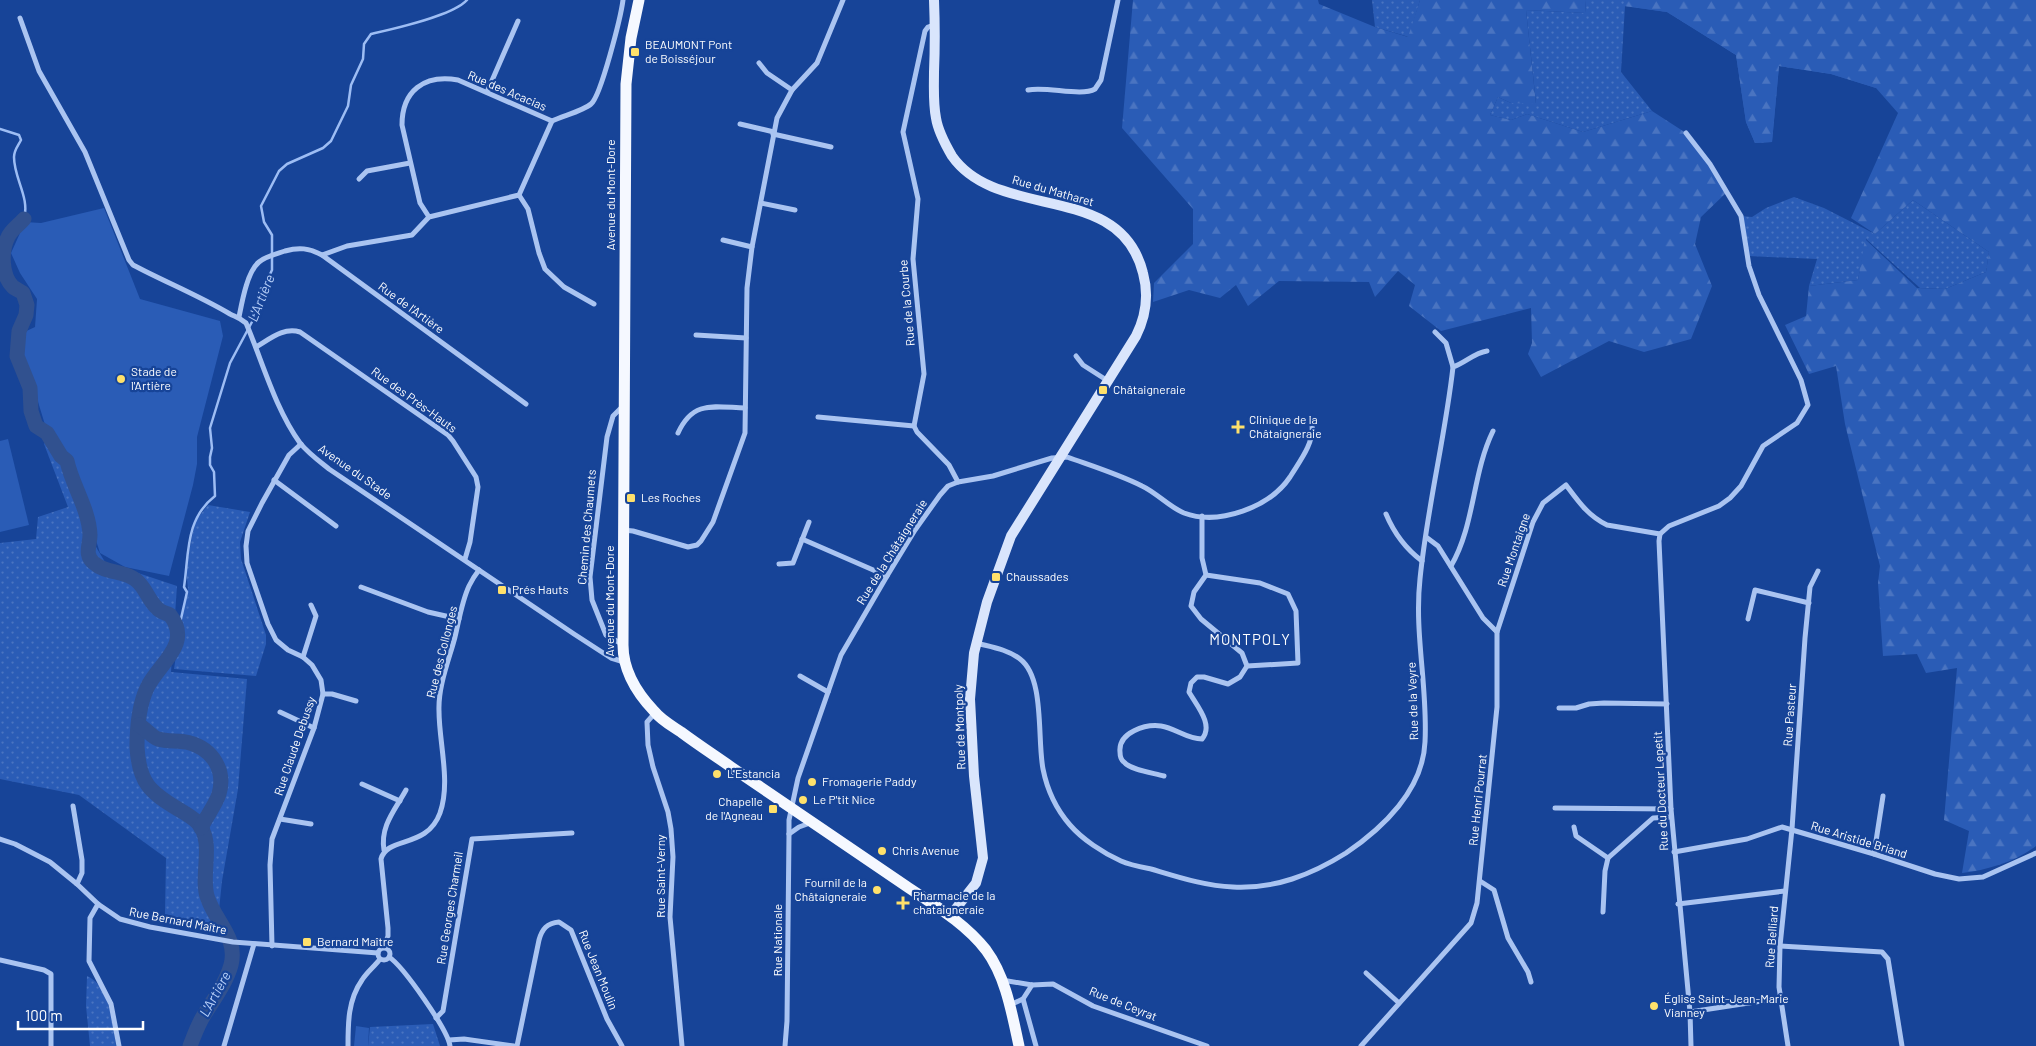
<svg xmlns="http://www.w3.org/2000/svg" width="2036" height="1046" font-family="Barlow,sans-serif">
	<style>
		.grass { fill: url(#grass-dots) }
		.forest { fill: url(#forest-firs) }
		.garden { fill: #2a5cb6 }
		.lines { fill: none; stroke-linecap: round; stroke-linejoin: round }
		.stream { stroke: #9dbdf4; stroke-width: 2.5 }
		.river { stroke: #31518f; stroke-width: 15 }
		.street { stroke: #aac4f1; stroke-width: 5 }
		.secondary { stroke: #d9e5fc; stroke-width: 10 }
		.primary { stroke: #f5f8ff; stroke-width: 11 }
		.poi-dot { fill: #ffe16b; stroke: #174498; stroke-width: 2 }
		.labels { text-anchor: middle; stroke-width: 4.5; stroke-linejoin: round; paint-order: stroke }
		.poi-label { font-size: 12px; fill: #fff; stroke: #174498; text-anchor: start }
		.street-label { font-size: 12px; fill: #fff; stroke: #174498 }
		.water-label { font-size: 14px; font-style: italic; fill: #b7cff8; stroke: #174498 }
		.quarter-label { font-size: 15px; letter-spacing: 1px; fill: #fff; stroke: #174498 }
	</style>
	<defs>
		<pattern id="grass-dots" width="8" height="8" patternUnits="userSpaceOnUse" patternTransform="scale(1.25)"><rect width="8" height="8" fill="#2a5cb6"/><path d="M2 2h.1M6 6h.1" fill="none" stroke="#4a74c1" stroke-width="1.8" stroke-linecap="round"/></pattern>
		<pattern id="forest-firs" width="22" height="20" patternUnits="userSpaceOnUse" patternTransform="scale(1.25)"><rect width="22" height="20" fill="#2a5cb6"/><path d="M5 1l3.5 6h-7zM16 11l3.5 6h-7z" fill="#4a74c1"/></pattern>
	</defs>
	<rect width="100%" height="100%" fill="#174498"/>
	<!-- grass -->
	<g class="grass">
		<polygon points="1372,0 1420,0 1409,37 1375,27"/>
		<polygon points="1586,0 1873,0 1876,88 1831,74 1779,66 1772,142 1755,143 1746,122 1736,55 1667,12 1625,6 1621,72 1652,111 1583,132 1527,114 1511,120 1490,115 1498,97 1511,103 1536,103 1526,10 1585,13"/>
		<polygon points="1794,197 1824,208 1875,234 1913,200 1989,252 1986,272 1945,289 1920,288 1866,239 1858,280 1809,286 1817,259 1748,256 1741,216 1752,217 1766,208"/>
		<polygon points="53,431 72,444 92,513 96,547 105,562 177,586 171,672 247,679 238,789 222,881 217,929 165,914 166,858 79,795 0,779 0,543 36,539 38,517 68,507 44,444"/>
		<polygon points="208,505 250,512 240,542 241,559 266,635 266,644 256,676 174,669 180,629 188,589 186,570 192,536 196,520"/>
		<path d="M87,976c23,10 26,47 29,70h-26l-4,-40z"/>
		<polygon points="433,1024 440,1046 368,1046 370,1027"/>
	</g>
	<!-- forest -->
	<g class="forest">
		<polygon points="1133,0 1318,0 1319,4 1375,27 1408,37 1420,0 1586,0 1585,13 1526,10 1536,104 1511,103 1498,97 1490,115 1511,120 1527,114 1583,132 1652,111 1686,133 1727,192 1701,217 1695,244 1712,286 1691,339 1644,352 1609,341 1541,377 1528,354 1532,343 1531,308 1441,331 1409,306 1415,285 1398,271 1375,297 1369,282 1279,281 1248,306 1236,285 1220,298 1189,290 1153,302 1154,283 1193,244 1193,209 1122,128"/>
		<path d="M1624,0h412v846c-21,16 -49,24 -74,27l7,-42 -25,-11 13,-152 -31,5 -9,-19 -34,2 -5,-73 2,-17 -35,-142 -9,-58 -27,8 -24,-49 21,-9 3,-30 49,-6 7,-41 52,49 28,1 41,-17 3,-20 -76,-52 -38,34 -24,-16 47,-105 -22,-25 -45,-14 -52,-8 -7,76 -17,1 -9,-21 -10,-67 -69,-43 -43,-6z"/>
	</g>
	<!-- garden -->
	<g class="garden">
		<polygon points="104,208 140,299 220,321 223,336 197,437 197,464 193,485 169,576 125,567 100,553 79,487 64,448 46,428 21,346 22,333 35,327 37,299 20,273 11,253 25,222 41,223"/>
		<polygon points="8,439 29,525 0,532 0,441"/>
		<polygon points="356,1026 369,1028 368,1046 354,1046"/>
	</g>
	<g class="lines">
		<!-- stream -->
		<g class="stream">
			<path d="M0,129l19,6 2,5c-3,6 -7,10 -7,17 0,22 16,40 10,62"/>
			<path d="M178,632l9,-40 -3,-5c5,-33 1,-68 31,-91l-1,-24 -4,-7v-8l2,-9 -2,-20 20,-65 23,-43 1,-11 18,-39v-35l-8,-13 -3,-16 18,-35 8,-7 36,-16 8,-7 17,-35 3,-21 12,-26 1,-15 7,-10c22,-5 82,-18 96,-34"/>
		</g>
		<!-- river -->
		<g class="river">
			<path d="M24,219c-5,6 -13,11 -16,18 -7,14 -7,38 5,50 3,2 7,4 10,6l4,12 -1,10 -7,16 -2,25 13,32 1,23 5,15 11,7 14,23 6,5c5,24 22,48 23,74 0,10 -6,20 4,28 12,11 30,7 42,17 10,8 12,20 21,28 3,4 9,5 13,7 23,29 -12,49 -23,73 -8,17 -10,40 -10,59 2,36 13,45 41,62 7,4 14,8 19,13 19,19 2,55 11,77 8,23 30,39 23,66 -5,18 -17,34 -27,50 -6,9 -10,21 -14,31"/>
			<path d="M139,725c7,4 13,12 19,14 10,3 22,1 32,4 22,6 36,27 29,51 -3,10 -13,23 -18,34"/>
		</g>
		<!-- street -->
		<g class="street">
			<path d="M20,18l19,53 46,81 44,108 4,5c32,17 65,30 97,49 6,3 10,4 16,9 17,40 29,85 54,120 8,10 19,18 29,26l245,165 37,24 13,4"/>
			<polyline points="934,25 928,27 925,31 903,132 918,199 913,259 924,374 914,426 917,432 949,465 958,482"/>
			<polyline points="759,63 767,73 792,90 817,63 843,0"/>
			<path d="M1028,90c19,-4 53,7 67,-1l6,-9 17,-80"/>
			<polyline points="487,92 518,21"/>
			<polyline points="740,124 774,132"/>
			<polyline points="773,134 831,147"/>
			<polyline points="359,179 367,171 410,163"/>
			<polyline points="519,195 528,209 539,253 545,269 564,287 594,304"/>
			<polyline points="761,203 795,210"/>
			<path d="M429,217l-9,-14 -18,-78c0,-34 22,-51 56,-45l94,41"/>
			<polyline points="723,240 752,247"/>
			<path d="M322,255l25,-9 65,-11 17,-18 90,-22 33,-74c10,-5 31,-10 39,-17 10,-8 30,-88 32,-104"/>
			<path d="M239,317c3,-15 8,-45 20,-55 7,-6 17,-8 26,-11 14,-4 24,-3 37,4l204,149"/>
			<polyline points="696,335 746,338"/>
			<path d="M256,347c14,-8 27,-20 44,-15l148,103 5,6 23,36 2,10 -8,55 -5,17"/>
			<polyline points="1076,356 1083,365 1108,381"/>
			<path d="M1453,367c12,-4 21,-14 34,-16"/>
			<polyline points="818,417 914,426"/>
			<path d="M678,433c15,-33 36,-26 67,-25"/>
			<polyline points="274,480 336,526"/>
			<path d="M1386,514c8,19 20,35 36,47"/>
			<polyline points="623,530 633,531 688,547 697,545 701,541 713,522 745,433 747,288 752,247 777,118 792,90"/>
			<polyline points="1660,534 1659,541 1671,809 1690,1012 1691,1046"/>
			<polyline points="1660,534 1669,526 1719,506 1730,498 1741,486 1763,446 1797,423 1808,405 1801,380 1759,295 1749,266 1741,216 1710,164 1686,133"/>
			<polyline points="802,539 887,576"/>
			<polyline points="779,564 793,563 809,522"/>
			<path d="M1451,566c24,-41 21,-92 42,-135"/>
			<polyline points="1206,575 1260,583 1288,594 1296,611 1298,663 1247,666"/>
			<polyline points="361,587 428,612 459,619"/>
			<polyline points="1748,619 1755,590 1809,603"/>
			<path d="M1497,632l36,-110 10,-19 23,-18c12,16 22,31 41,40l53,9"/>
			<path d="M976,643c15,4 31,6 44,16 25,19 17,79 23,110 4,20 13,40 27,56 12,14 33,28 51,36 9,4 20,6 30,8 27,8 54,17 82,18 42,2 78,-12 113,-34 37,-25 77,-63 79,-111 3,-54 -11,-109 -5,-163 7,-71 25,-141 33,-212l-7,-24 -11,-11"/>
			<polyline points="622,644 606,635 592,600 590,577 607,437 613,416 623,406"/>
			<polyline points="303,657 316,616 311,605"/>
			<polyline points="800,676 828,692"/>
			<polyline points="323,694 332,694 356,701"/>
			<polyline points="1559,708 1576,708 1589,704 1604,703 1667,704"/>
			<polyline points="280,712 314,728"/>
			<polyline points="655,713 647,722 648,745 653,767 668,812 671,829 673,857 670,917 682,1046"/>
			<path d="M1164,776c-10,-3 -34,-6 -40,-14 -3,-2 -4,-7 -4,-10 -2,-20 26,-28 41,-26 14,2 26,13 41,13 12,-14 -5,-33 -13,-47l2,-9 6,-6h7l24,7 12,-7 7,-11 -5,-13 -41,-34 -10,-13 3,-14 12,-17 -4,-17v-42"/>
			<polyline points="362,784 400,801"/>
			<polyline points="73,806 82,860 82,873 77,884"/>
			<polyline points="1555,808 1671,809"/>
			<polyline points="280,819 311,824"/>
			<polyline points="1574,827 1576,836 1608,858"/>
			<polyline points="789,834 799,827 810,823"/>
			<polyline points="0,839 15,844 50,862 77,884 98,904 120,919 150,927 233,942 378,953"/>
			<path d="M384,850c-4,-24 11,-40 22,-60"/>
			<polyline points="1674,852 1747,839 1782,827 1874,854 1935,874 1959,879 1983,877 2036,853"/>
			<polyline points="1874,854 1883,796"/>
			<polyline points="1480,881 1494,890 1508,938 1528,972 1531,982"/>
			<polyline points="98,904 90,918 89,961 111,1004 119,1046"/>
			<polyline points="1678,904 1785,891"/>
			<polyline points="1603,912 1605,871 1608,858 1653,818 1671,817"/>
			<polyline points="272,946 270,865 272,839 314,728 323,694 321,680 312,665 303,657 288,650 276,640 268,624 247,563 246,546 248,531 262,503 289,455 301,444"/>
			<polyline points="1780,946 1882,952 1888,959 1902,1046"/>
			<path d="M384,947l4,-11v-8l-7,-69c6,-23 46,-10 59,-46 11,-31 -1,-70 -1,-102 -1,-25 10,-51 16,-74 4,-17 7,-36 14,-51 3,-6 6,-11 10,-16"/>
			<circle cx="384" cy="954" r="6"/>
			<path d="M389,957c14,9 59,73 61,89"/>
			<polyline points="0,960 44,970 51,974 51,1046"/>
			<polyline points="1366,973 1399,1003"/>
			<polyline points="1002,980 1032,985 1053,984 1093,1006 1207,1046"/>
			<polyline points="1023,999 1036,1046"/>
			<polyline points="1010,1005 1023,999 1032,985"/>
			<polyline points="1690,1012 1781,998"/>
			<polyline points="436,1018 443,1011 472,839 572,833"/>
			<polyline points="449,1040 464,1039 514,1046"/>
			<polyline points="224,1046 254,944"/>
			<path d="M348,1046c0,-23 0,-46 14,-66 5,-8 13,-14 18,-21"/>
			<path d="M517,1046l22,-106c3,-11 8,-17 20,-18l12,8 36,89 15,27"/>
			<path d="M785,1046l2,-25 2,-187v-14l9,-42 43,-123 46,-79 28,-46 25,-35 8,-9 10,-4 35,-6 59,-18 15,-1c25,9 51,17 75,29 15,7 27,21 42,27 35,13 86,-6 106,-36 9,-15 24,-33 22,-52"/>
			<polyline points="1361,1046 1471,923 1477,903 1497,707 1497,632 1483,618 1438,546 1426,537"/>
			<polyline points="1788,1046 1779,987 1780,946 1792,829 1805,638 1810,587 1818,571"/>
		</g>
		<!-- secondary -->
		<path class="secondary" d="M934,0c1,24 1,48 0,72 0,15 -1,31 2,46 2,13 9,26 16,38 46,66 168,24 191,117 6,22 3,43 -7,63l-125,200 -24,66 -13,51 -4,46 4,77 9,82 -7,25 -26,33"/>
		<!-- primary -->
		<path class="primary" d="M639,0l-8,38 -5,46 -3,561c0,26 13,47 31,66 7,9 18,15 27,21 16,12 33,23 50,35 58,40 117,79 175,119 28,19 59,37 80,64 20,27 26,64 33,96"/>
	</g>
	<!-- markers -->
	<g class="poi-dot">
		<rect x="630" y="47" width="10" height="10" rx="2.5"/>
		<circle cx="121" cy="379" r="5"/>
		<rect x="1098" y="385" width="10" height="10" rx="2.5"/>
		<path d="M1235.5 419.5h5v5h5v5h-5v5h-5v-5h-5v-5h5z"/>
		<rect x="626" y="493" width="10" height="10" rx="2.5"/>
		<rect x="991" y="572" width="10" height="10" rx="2.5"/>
		<rect x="497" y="585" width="10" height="10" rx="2.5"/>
		<circle cx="717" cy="774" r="5"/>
		<circle cx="812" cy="782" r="5"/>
		<circle cx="803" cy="800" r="5"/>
		<rect x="768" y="804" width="10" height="10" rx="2.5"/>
		<circle cx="882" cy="851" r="5"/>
		<circle cx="877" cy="890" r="5"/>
		<path d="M900.5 895.5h5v5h5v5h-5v5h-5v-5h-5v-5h5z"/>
		<rect x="302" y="937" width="10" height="10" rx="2.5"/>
		<circle cx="1654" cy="1006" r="5"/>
	</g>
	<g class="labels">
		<!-- poi labels -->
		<g class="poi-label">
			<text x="645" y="49">BEAUMONT Pont<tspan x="645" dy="14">de Boisséjour</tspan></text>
			<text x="131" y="376">Stade de<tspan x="131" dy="14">l'Artière</tspan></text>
			<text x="1113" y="394">Châtaigneraie</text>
			<text x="1249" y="424">Clinique de la<tspan x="1249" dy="14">Châtaigneraie</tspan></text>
			<text x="641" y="502">Les Roches</text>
			<text x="1006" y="581">Chaussades</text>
			<text x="512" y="594">Prés Hauts</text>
			<text x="727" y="778">L'Estancia</text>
			<text x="822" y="786">Fromagerie Paddy</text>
			<text x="813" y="804">Le P'tit Nice</text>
			<text x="763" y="806" text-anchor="end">Chapelle<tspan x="763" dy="14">de l'Agneau</tspan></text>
			<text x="892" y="855">Chris Avenue</text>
			<text x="867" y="887" text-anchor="end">Fournil de la<tspan x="867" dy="14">Châtaigneraie</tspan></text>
			<text x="913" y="900">Pharmacie de la<tspan x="913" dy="14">chataigneraie</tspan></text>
			<text x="317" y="946">Bernard Maître</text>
			<text x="1664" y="1003">Église Saint-Jean-Marie<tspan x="1664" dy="14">Vianney</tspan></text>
		</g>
		<!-- street labels -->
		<g class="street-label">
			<text transform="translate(507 91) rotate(23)" y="4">Rue des Acacias</text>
			<text transform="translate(1053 191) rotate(16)" y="4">Rue du Matharet</text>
			<text transform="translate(611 195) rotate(-90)" y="4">Avenue du Mont-Dore</text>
			<text transform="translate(907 303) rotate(-95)" y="4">Rue de la Courbe</text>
			<text transform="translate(411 308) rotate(36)" y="4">Rue de l'Artière</text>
			<text transform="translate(414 400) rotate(36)" y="4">Rue des Près-Hauts</text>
			<text transform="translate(355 472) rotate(35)" y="4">Avenue du Stade</text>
			<text transform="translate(587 527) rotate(-85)" y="4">Chemin des Chaumets</text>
			<text transform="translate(1514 550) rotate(-71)" y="4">Rue Montaigne</text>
			<text transform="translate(892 552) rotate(-58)" y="4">Rue de la Châtaigneraie</text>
			<text transform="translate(610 601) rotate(-90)" y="4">Avenue du Mont-Dore</text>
			<text transform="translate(442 652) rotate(-76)" y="4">Rue des Collonges</text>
			<text transform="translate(1413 701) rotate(-92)" y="4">Rue de la Veyre</text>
			<text transform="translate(1790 715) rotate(-86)" y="4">Rue Pasteur</text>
			<text transform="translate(960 727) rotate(-92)" y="4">Rue de Montpoly</text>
			<text transform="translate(295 746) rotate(-71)" y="4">Rue Claude Debussy</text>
			<text transform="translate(1661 791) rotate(-93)" y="4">Rue du Docteur Lepetit</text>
			<text transform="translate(1478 800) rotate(-84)" y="4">Rue Henri Pourrat</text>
			<text transform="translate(1859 840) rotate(17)" y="4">Rue Aristide Briand</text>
			<text transform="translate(661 876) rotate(-90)" y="4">Rue Saint-Verny</text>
			<text transform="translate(450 908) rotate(-81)" y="4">Rue Georges Charmeil</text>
			<text transform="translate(178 921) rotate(11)" y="4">Rue Bernard Maître</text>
			<text transform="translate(1772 937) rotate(-86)" y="4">Rue Belliard</text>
			<text transform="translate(778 940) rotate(-90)" y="4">Rue Nationale</text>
			<text transform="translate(598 970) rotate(68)" y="4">Rue Jean Moulin</text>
			<text transform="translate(1123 1004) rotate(22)" y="4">Rue de Ceyrat</text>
		</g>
		<!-- water labels -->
		<g class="water-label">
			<text transform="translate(261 298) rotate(-68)" y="5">L'Artière</text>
			<text transform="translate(215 994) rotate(-61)" y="5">L'Artière</text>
		</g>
		<!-- quarter labels -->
		<g class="quarter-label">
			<text x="1250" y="645">MONTPOLY</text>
		</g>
	</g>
	<!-- scale -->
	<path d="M18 1021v8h125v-8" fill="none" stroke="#ffffff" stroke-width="2.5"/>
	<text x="25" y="1021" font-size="15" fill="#ffffff" stroke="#174498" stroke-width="4" paint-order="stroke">100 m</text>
</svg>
